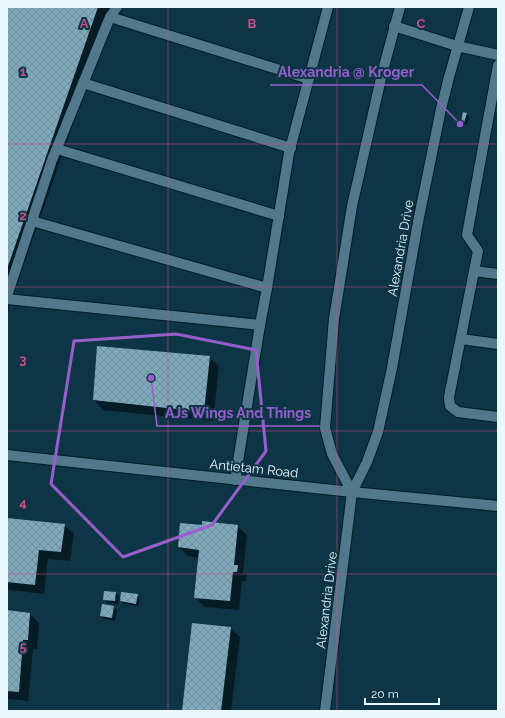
<svg xmlns="http://www.w3.org/2000/svg" width="505" height="718" font-family="Raleway,sans-serif">
	<style>
		.shadow { fill: #0007 }
		.building { fill: url(#building-cross-hatch) }
		.lines { fill: none; stroke-linecap: round; stroke-linejoin: round }
		.service-casing { stroke: #001c27; stroke-width: 12 }
		.minor-casing { stroke: #001c27; stroke-width: 12 }
		.secondary-casing { stroke: #001c27; stroke-width: 12 }
		.service { stroke: #52798b; stroke-width: 10 }
		.minor { stroke: #52798b; stroke-width: 10 }
		.secondary { stroke: #52798b; stroke-width: 10 }
		.marked { fill: none; stroke: #975fce; stroke-width: 3; stroke-linejoin: round }
		.grid { fill: none; stroke: #cc5084; stroke-width: 1; stroke-opacity: 0.55 }
		.labels { text-anchor: middle; stroke-width: 4; stroke-linejoin: round; paint-order: stroke }
		.street-label { font-size: 13px; fill: #eaf7fd; stroke: #0d3545 }
		.grid-label { font-size: 13px; text-anchor: middle; font-weight: bold; fill: #cc5084; stroke: #0d3545; stroke-width: 4; stroke-linejoin: round; paint-order: stroke }
		.leader { fill: none; stroke: #975fce; stroke-width: 1.5 }
		.callout-dot { fill: #975fce; stroke: #0d3545; stroke-width: 1.5 }
		.callout-label { font-size: 14px; text-anchor: middle; font-weight: bold; fill: #975fce; stroke: #0d3545; stroke-width: 4; stroke-linejoin: round; paint-order: stroke }
	</style>
	<defs>
		<pattern id="building-cross-hatch" width="8" height="8" patternUnits="userSpaceOnUse"><rect width="8" height="8" fill="#80a8bb"/><path d="M0 0l8 8M0 8l8-8" fill="none" stroke="#6f8c9a"/></pattern>
	</defs>
	<rect width="100%" height="100%" fill="#0d3545"/>
	<!-- shadow -->
	<g class="shadow">
		<polygon points="7,7 114,7 7,313"/>
		<polygon points="466,114 469,117 467,125 462,122"/>
		<polygon points="98,347 209,357 219,366 213,421 103,410 94,400"/>
		<polygon points="7,519 64,525 74,534 70,561 48,559 44,594 9,590 7,588"/>
		<polygon points="203,526 237,526 247,535 243,572 247,575 246,581 242,581 239,610 205,607 195,597 199,558 188,556 179,547"/>
		<polygon points="115,593 119,596 118,604 107,603 104,599"/>
		<polygon points="137,595 140,598 139,606 124,604 121,601"/>
		<polygon points="113,607 117,610 115,621 104,619 101,616"/>
		<polygon points="7,611 30,614 39,623 37,649 33,649 28,701 7,699"/>
		<polygon points="230,628 240,637 231,711 183,711"/>
	</g>
	<!-- building -->
	<g class="building">
		<polygon points="7,7 98,7 7,269"/>
		<polygon points="463,112 467,113 464,123 461,122"/>
		<polygon points="97,346 210,356 204,412 93,400"/>
		<polygon points="7,518 65,524 61,552 39,550 35,585 7,582"/>
		<polygon points="202,521 238,525 234,565 238,565 237,572 233,572 230,601 194,598 199,550 178,547 180,523 202,525"/>
		<polygon points="104,591 116,592 115,601 103,600"/>
		<polygon points="121,592 138,594 136,604 120,601"/>
		<polygon points="102,604 114,606 112,618 100,616"/>
		<polygon points="7,610 30,613 28,640 23,640 19,692 7,691"/>
		<polygon points="192,623 231,627 221,711 182,711"/>
	</g>
	<g class="lines">
		<!-- service casing -->
		<g class="service-casing">
			<g id="service">
				<polyline points="110,17 309,79"/>
				<polyline points="394,26 457,46 498,55"/>
				<polyline points="498,65 467,235 478,251 449,397 450,406 458,412 498,417"/>
				<polyline points="83,83 291,148"/>
				<polyline points="57,149 279,216"/>
				<polyline points="32,221 267,288"/>
				<polyline points="474,271 498,274"/>
				<polyline points="7,296 52,160 110,17 117,7"/>
				<polyline points="7,299 260,325"/>
				<polyline points="461,339 498,344"/>
				<polyline points="235,480 260,325 267,288 289,153 328,7"/>
			</g>
		</g>
		<!-- minor casing -->
		<g class="minor-casing">
			<polyline id="minor" points="7,455 352,492 498,506"/>
		</g>
		<!-- secondary casing -->
		<g class="secondary-casing">
			<g id="secondary">
				<polyline points="352,492 332,454 325,428 334,319 352,206 382,74 400,7"/>
				<polyline points="325,711 352,492 367,462 378,432 392,368 418,222 441,109 449,77 469,7"/>
			</g>
		</g>
		<!-- service -->
		<use href="#service" class="service"/>
		<!-- minor -->
		<use href="#minor" class="minor"/>
		<!-- secondary -->
		<use href="#secondary" class="secondary"/>
	</g>
	<!-- marked area -->
	<path class="marked" d="M176,334l80,16 10,101 -54,74 -89,32 -72,-73 23,-143z"/>
	<!-- grid -->
	<path class="grid" d="M168,7v704M337,7v704M7,144h491M7,287h491M7,431h491M7,574h491"/>
	<g class="labels">
		<!-- street labels -->
		<g class="street-label">
			<text transform="translate(400 248) rotate(-80)" y="5">Alexandria Drive</text>
			<text transform="translate(254 468) rotate(6)" y="5">Antietam Road</text>
			<text transform="translate(326 600) rotate(-83)" y="5">Alexandria Drive</text>
		</g>
	</g>
	<g class="grid-label">
		<text x="84" y="28">A</text>
		<text x="252" y="28">B</text>
		<text x="421" y="28">C</text>
		<text x="23" y="76">1</text>
		<text x="23" y="220">2</text>
		<text x="23" y="364">3</text>
		<text x="23" y="507">4</text>
		<text x="23" y="651">5</text>
	</g>
	<!-- callouts -->
	<path class="leader" d="M460 124L422 85H270M151 378L157 426H320"/>
	<g class="callout-dot">
		<circle cx="460" cy="124" r="4"/>
		<circle cx="151" cy="378" r="4"/>
	</g>
	<g class="callout-label">
		<text x="346" y="77">Alexandria @ Kroger</text>
		<text x="238" y="418">AJs Wings And Things</text>
	</g>
	<!-- border -->
	<rect width="505" height="718" fill="none" stroke="#eaf7fd" stroke-width="16"/>
	<!-- scale -->
	<path d="M365 698v6h74v-6" fill="none" stroke="#eaf7fd" stroke-width="2"/>
	<text x="371" y="698" font-size="12" fill="#eaf7fd" stroke="#0d3545" stroke-width="3" paint-order="stroke">20 m</text>
</svg>
